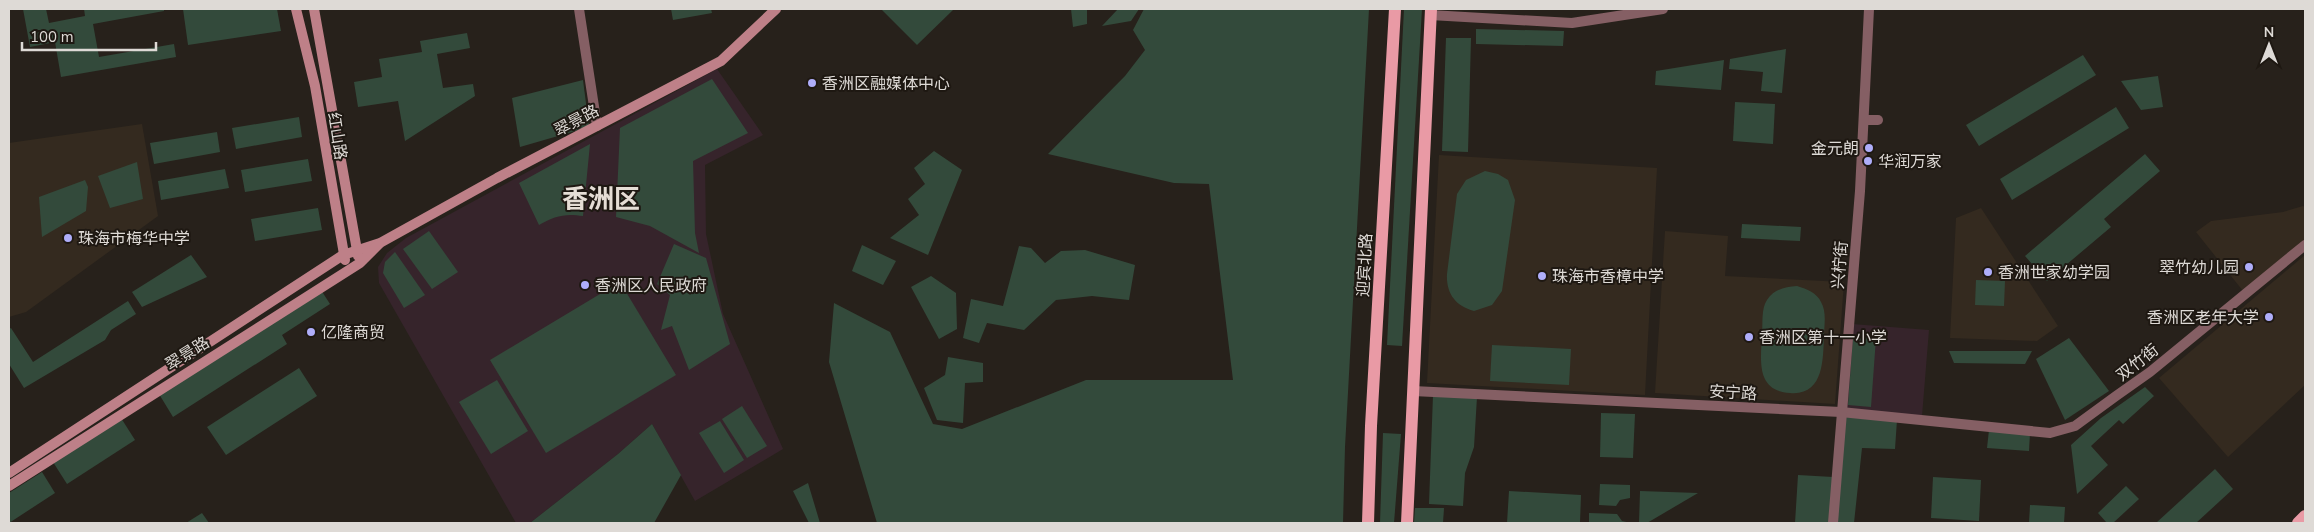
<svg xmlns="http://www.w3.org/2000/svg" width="2314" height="532" font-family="'Nunito Sans','Noto Sans SC',sans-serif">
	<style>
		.commercial { fill: #36242b }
		.built { fill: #342a1f }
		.green { fill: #334a3b }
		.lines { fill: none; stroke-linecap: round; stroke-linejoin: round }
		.street { stroke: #855f64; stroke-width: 10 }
		.secondary { stroke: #be8088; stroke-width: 10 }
		.primary { stroke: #e99aa5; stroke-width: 12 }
		.poi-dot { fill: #afaefa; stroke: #1e1812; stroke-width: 2 }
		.labels { text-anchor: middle; stroke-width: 4; stroke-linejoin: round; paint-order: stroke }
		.poi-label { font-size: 16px; fill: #dedad6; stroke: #1e1812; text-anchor: start }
		.street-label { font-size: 16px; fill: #dedad6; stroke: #1e1812 }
		.town-label { font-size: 26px; font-weight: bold; fill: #e5ddd5; stroke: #1e1812 }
	</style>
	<rect width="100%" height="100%" fill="#27211b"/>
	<!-- commercial -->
	<g class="commercial">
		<polygon points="717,69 763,135 705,165 706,234 723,314 783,449 695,501 652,424 618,454 530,523 516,523 379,283 378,267 387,253 406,238"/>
		<polygon points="1852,324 1929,330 1922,416 1845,409"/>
	</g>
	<!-- built -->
	<g class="built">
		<polygon points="142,124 158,216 26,312 9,317 9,143"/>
		<polygon points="1439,155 1657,168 1645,395 1427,383"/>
		<polygon points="2303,206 2305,207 2305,242 2243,291 2196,232 2211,221 2283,212"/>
		<polygon points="1981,208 2058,326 2037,341 1950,338 1956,218"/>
		<polygon points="1665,231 1728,236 1725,276 1844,282 1835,404 1655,393"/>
		<polygon points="2305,255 2305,385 2228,457 2159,378"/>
	</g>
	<!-- green -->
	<g class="green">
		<polygon points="23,9 46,9 49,23 85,16 84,9 164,9 164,11 93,24 99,57 174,44 176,57 61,77 55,42 30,47"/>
		<polygon points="183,9 277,9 281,31 188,45"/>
		<polygon points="671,9 711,9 712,13 673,20"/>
		<polygon points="881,9 954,9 917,45"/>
		<polygon points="1071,9 1087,9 1087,24 1073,27"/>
		<polygon points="1118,9 1139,9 1131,21 1102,26"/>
		<polygon points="1144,9 1369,9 1345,447 1343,523 877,523 829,362 834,303 890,332 933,424 962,429 1086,380 1233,380 1209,184 1174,183 1048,154 1125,76 1145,50 1133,30"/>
		<polygon points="1404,9 1422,9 1402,346 1387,345"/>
		<polygon points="1476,29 1564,31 1563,46 1476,44"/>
		<polygon points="467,33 470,48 437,54 443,88 473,84 475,96 405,141 398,101 358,107 354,82 382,77 379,59 422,52 420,41"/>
		<polygon points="1446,38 1471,38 1468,152 1442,151"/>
		<polygon points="1786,49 1782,93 1761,91 1763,72 1729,69 1730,59"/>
		<polygon points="2083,55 2096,75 1979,146 1966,125"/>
		<polygon points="1724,60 1721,90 1655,85 1656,71"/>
		<polygon points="2158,76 2163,107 2141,110 2121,81"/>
		<polygon points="712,79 748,133 693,161 695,233 699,253 650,226 616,217 620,128"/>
		<polygon points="583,80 589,127 520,147 512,98"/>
		<polygon points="1735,102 1775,104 1773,144 1733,141"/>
		<polygon points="2116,107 2129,128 2012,200 2000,179"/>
		<polygon points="299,117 302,137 236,149 232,128"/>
		<polygon points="217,132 220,152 154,164 150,143"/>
		<path d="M590,144l-7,72c-18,-3 -29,0 -44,9l-20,-42z"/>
		<polygon points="934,151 962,170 928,255 890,238 919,215 908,199 925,184 914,168"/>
		<polygon points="2145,154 2160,171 2104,219 2111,227 2047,281 2025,256"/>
		<polygon points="308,159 312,181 245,192 241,170"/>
		<polygon points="137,162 143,199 110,208 98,176"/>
		<polygon points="225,169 229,188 161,200 158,181"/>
		<path d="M1485,171l13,3 10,6 7,20 -13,91 -10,14 -18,6c-19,-5 -28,-18 -27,-37l10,-80 9,-14z"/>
		<polygon points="85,180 88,187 86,211 42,237 39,197"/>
		<polygon points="318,208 322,230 255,241 251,219"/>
		<polygon points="1742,224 1801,227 1800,241 1741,238"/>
		<polygon points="429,231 458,272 432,289 403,249"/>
		<polygon points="674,244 706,258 730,344 689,370 672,326 661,330 670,295 657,284"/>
		<polygon points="862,245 896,261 883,285 852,271"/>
		<polygon points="1019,246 1031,248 1045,263 1061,251 1085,250 1135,265 1129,300 1092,296 1056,300 1024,330 987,323 979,343 963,338 971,299 1003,306"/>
		<polygon points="395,252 425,295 404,308 383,273 385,262"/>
		<polygon points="191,255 207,277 142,307 132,292"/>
		<polygon points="931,276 956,293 957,329 939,339 911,287"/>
		<polygon points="1976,280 2005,281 2004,306 1975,305"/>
		<polygon points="620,282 676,375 546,453 490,360"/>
		<path d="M1797,286c10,3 20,7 24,16 6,10 3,24 3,34 -1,23 0,60 -34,57 -35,-2 -29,-34 -28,-59 1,-11 -1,-25 5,-34 7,-11 18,-13 30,-14z"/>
		<polygon points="321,290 330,304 282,335 287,344 173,417 159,394"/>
		<polygon points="128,301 136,314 111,330 105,340 24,388 9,364 9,329 11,328 33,362"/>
		<polygon points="1853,336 1876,338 1871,407 1848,405"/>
		<polygon points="2069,338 2109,391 2065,420 2036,359"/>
		<polygon points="1492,345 1571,349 1569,385 1490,381"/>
		<polygon points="1949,351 2032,351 2025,364 1954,363"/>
		<polygon points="948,357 983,363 983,382 965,383 963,423 937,420 924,388 945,375"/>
		<polygon points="299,368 317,396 226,455 207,427"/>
		<polygon points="497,380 528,431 491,454 459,402"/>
		<polygon points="2145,387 2154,396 2123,424 2119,420 2091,446 2108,465 2077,494 2071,445 2101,418"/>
		<polygon points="1433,395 1477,397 1474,447 1465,473 1463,506 1429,504"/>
		<polygon points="742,406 767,446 747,458 722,419"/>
		<polygon points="1601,413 1635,414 1633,458 1600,457"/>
		<polygon points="1844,415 1897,420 1895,449 1862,448 1854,523 1837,523"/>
		<polygon points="121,418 135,440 67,484 53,462"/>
		<polygon points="720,421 744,460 724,473 699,433"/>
		<polygon points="652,424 681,475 654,523 530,523 618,454"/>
		<polygon points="1989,430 2030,433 2029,451 1987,448"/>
		<polygon points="1383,433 1401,434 1394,523 1380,523"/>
		<polygon points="2215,469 2233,489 2196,523 2156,523"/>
		<polygon points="42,472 55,493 9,523 9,493"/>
		<polygon points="1798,475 1833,477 1831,523 1795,523"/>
		<polygon points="1933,477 1981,480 1979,521 1931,518"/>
		<polygon points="808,483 820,523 809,523 793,491"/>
		<polygon points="1600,484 1630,485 1630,498 1620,500 1616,506 1599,505"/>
		<polygon points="2126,486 2139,499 2113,523 2107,523 2098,513"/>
		<polygon points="1509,491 1581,495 1580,523 1507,523"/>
		<polygon points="1640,491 1698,493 1647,523 1639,523"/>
		<polygon points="2030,505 2065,507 2064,523 2029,523"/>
		<polygon points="1415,508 1444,508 1443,523 1414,523"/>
		<polygon points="202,513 209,523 186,523"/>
		<polygon points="1589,513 1617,514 1622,521 1631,523 1589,523"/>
	</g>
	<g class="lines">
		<!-- street -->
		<g class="street">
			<polyline points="579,9 597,126"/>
			<polyline points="1430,15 1572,23 1663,9"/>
			<polyline points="1864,120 1878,120"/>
			<polyline points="1413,391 1841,412 2050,433 2075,426 2116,396 2150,372 2305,245"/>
			<polyline points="1833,523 1860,191 1869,9"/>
		</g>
		<!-- secondary -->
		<g class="secondary">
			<polyline points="296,9 315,86 345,260"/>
			<polyline points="314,9 358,256"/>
			<polyline points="9,473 343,255 380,243 497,178 721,61 776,9"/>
			<polyline points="9,486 360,263 379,244"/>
		</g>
		<!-- primary -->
		<g class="primary">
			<polyline points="1368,523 1371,426 1395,9"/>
			<polyline points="1407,523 1431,9"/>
			<polyline points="2298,523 2305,516"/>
		</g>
	</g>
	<!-- markers -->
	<g class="poi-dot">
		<circle cx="812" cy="83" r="5"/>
		<circle cx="1869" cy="148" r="5"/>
		<circle cx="1868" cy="161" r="5"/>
		<circle cx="68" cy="238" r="5"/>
		<circle cx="2249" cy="267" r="5"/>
		<circle cx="1988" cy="272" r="5"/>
		<circle cx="1542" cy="276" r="5"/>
		<circle cx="585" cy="285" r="5"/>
		<circle cx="2269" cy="317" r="5"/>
		<circle cx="311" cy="332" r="5"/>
		<circle cx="1749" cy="337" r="5"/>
	</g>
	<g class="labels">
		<!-- poi labels -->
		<g class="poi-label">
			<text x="822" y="89">香洲区融媒体中心</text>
			<text x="1859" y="154" text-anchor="end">金元朗</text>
			<text x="1878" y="167">华润万家</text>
			<text x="78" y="244">珠海市梅华中学</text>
			<text x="2239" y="273" text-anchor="end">翠竹幼儿园</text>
			<text x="1998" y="278">香洲世家幼学园</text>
			<text x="1552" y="282">珠海市香樟中学</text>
			<text x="595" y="291">香洲区人民政府</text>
			<text x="2259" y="323" text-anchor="end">香洲区老年大学</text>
			<text x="321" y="338">亿隆商贸</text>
			<text x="1759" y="343">香洲区第十一小学</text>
		</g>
		<!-- street labels -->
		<g class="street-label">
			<text transform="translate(576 120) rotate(-28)" y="6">翠景路</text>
			<text transform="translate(338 136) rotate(81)" y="6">红山路</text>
			<text transform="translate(1364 265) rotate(-87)" y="6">迎宾北路</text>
			<text transform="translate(1839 265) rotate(-85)" y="6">兴柠街</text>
			<text transform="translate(187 353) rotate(-32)" y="6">翠景路</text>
			<text transform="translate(2137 362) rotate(-38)" y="6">双竹街</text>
			<text transform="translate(1733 392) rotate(3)" y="6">安宁路</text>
		</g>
		<!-- town labels -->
		<g class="town-label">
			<text x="601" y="208">香洲区</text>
		</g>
	</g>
	<!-- border -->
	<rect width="2314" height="532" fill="none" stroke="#dedad6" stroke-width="20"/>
	<!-- north arrow -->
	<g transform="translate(2269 45)" stroke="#1e1812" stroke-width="4" paint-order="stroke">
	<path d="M0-4L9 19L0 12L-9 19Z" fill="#dedad6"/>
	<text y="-8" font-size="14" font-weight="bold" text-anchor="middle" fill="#dedad6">N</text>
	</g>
	<!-- scale -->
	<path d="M22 42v8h134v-8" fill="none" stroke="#dedad6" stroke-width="2.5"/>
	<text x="30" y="42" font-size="15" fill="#dedad6" stroke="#1e1812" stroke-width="4" paint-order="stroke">100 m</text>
</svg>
